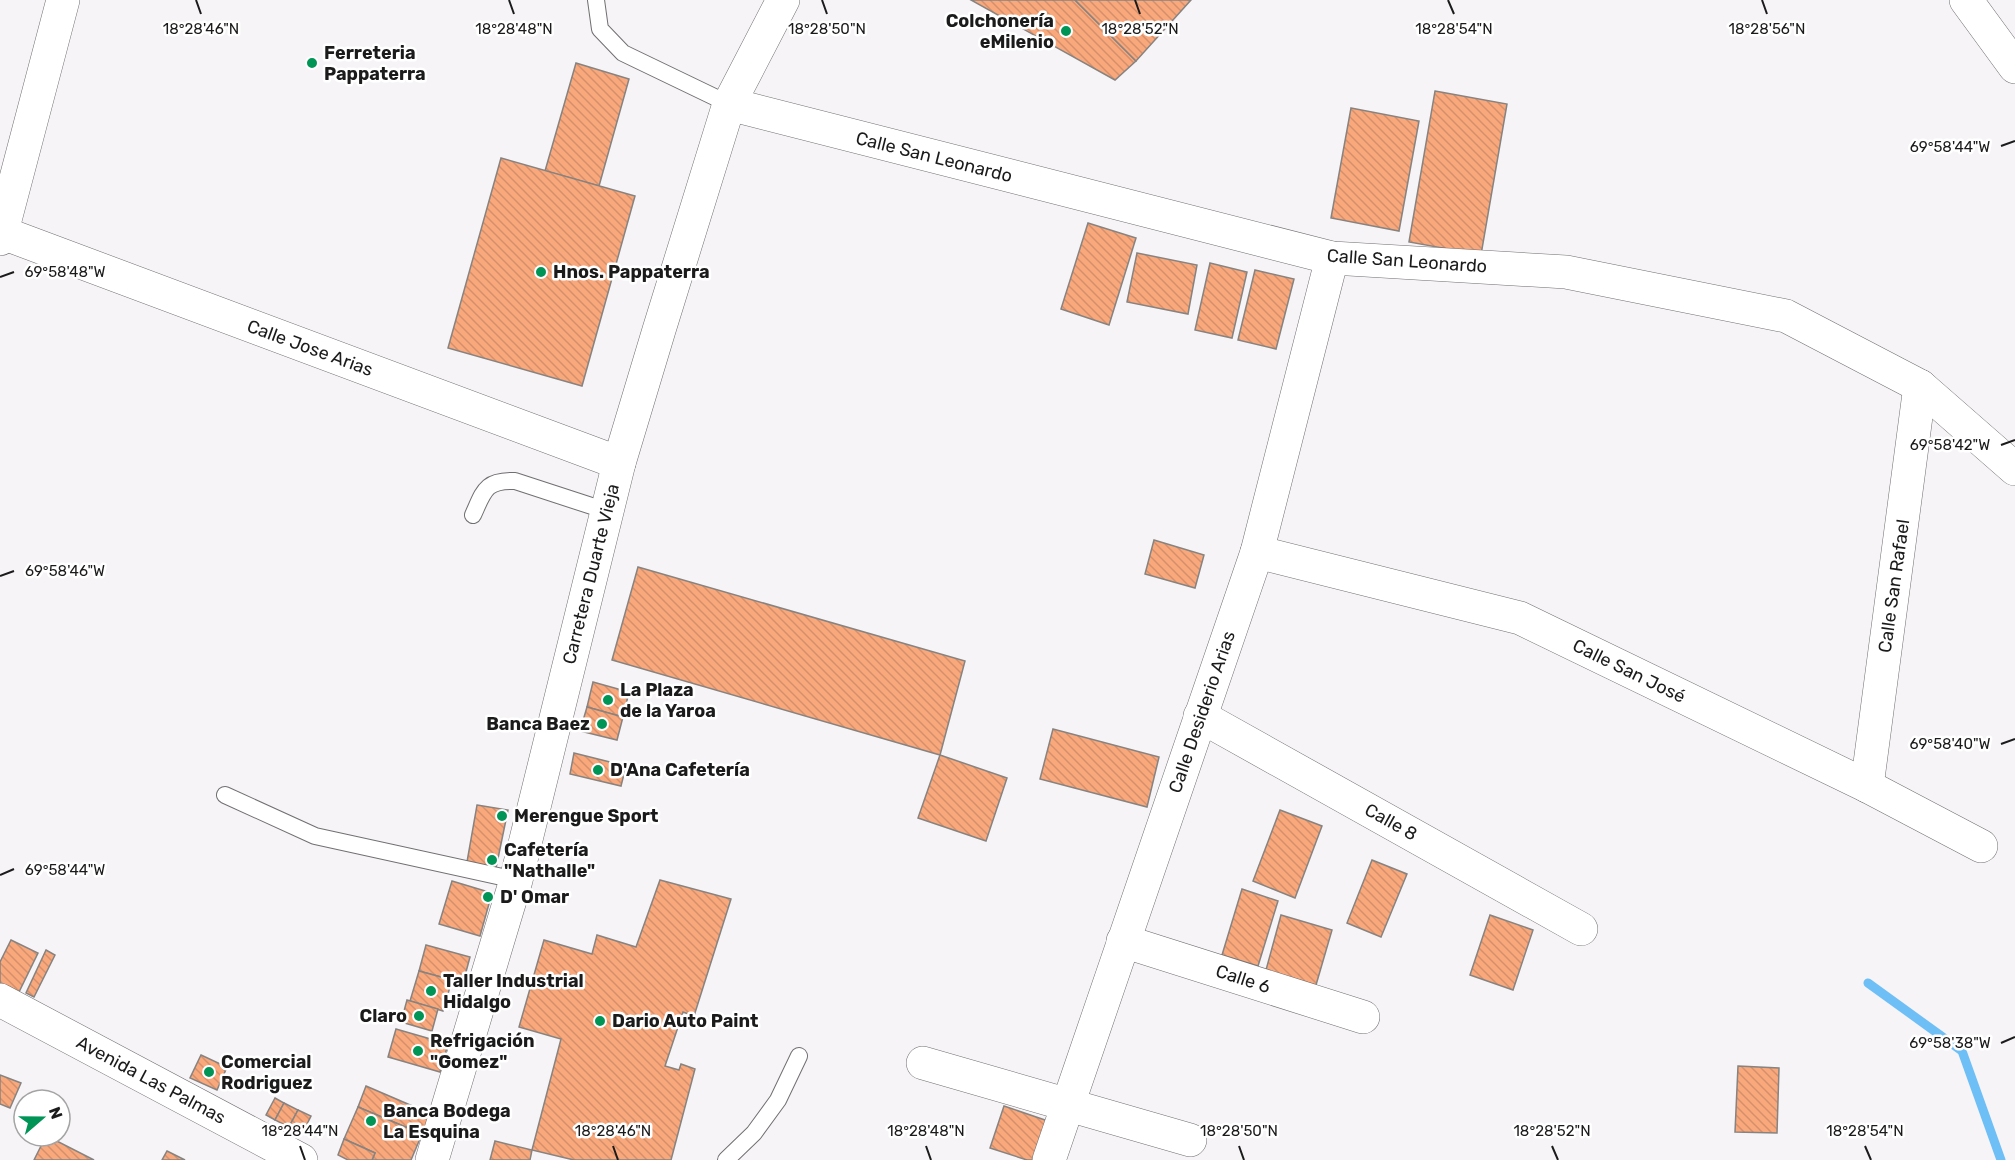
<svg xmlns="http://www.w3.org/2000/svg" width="2015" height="1160" font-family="Rubik,sans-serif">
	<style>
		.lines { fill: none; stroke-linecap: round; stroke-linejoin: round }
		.stream { stroke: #6fbff7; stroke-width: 9 }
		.building { fill: url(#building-back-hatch); stroke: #868381; stroke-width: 1.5 }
		.lane-casing { stroke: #716f71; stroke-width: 18 }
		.street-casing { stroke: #716f71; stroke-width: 34 }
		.secondary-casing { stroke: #716f71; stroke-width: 34 }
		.lane { stroke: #fff; stroke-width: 16 }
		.street { stroke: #fff; stroke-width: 33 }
		.secondary { stroke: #fff; stroke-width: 33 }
		.ticks { fill: none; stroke: #1c1b1c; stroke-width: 2 }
		.poi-dot { fill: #009556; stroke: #fff; stroke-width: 2 }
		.labels { text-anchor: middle; stroke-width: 5; stroke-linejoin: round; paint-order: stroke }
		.poi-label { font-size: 18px; font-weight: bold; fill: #1c1b1c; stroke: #fff; text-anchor: start }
		.street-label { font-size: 18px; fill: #1c1b1c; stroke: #fff }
		.ticks-label { font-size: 15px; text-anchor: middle; fill: #1c1b1c; stroke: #fff; stroke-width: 5; stroke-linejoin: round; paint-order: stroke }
	</style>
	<defs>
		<pattern id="building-back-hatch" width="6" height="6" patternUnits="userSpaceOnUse" patternTransform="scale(1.5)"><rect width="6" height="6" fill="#f9a87c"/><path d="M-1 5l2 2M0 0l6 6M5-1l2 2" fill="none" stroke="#d5906b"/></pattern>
	</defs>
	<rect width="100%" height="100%" fill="#f6f4f7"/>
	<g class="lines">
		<!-- stream -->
		<polyline class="stream" points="1868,983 1962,1051 2001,1160"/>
	</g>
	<!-- building -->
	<g class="building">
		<polygon points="971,0 1075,0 1136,61 1115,80"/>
		<polygon points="1075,0 1191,0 1136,61"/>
		<polygon points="576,63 629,79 599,186 545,171"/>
		<polygon points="1435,91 1507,104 1481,255 1409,242"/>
		<polygon points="1351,108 1419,121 1399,231 1331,218"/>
		<polygon points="501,158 635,196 582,386 448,348"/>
		<polygon points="1088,223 1136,238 1109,325 1061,309"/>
		<polygon points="1137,253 1197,265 1188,314 1127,302"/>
		<polygon points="1210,263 1247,272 1232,338 1195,330"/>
		<polygon points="1255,270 1294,279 1276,349 1238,340"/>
		<polygon points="1154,540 1204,555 1195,588 1145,574"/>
		<polygon points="638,567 965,661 940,755 612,660"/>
		<polygon points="593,682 629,692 623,717 587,707"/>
		<polygon points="587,707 623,717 617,740 580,731"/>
		<polygon points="1053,729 1159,757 1147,807 1040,779"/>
		<polygon points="574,753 626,766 621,786 570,774"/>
		<polygon points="940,755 1007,778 986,841 918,818"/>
		<polygon points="477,805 508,810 496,868 467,862"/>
		<polygon points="1280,810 1322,826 1295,898 1253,881"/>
		<polygon points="1372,860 1407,874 1381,937 1347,923"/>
		<polygon points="660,880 731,899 694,1016 683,1012 665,1066 679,1070 681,1064 695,1069 671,1160 574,1160 532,1150 561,1039 519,1027 544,940 592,954 597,935 636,947"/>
		<polygon points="452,881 492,893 480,936 439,924"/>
		<polygon points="1242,889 1278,901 1258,966 1222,955"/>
		<polygon points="1281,915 1332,930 1316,985 1266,970"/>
		<polygon points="1490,915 1533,930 1513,990 1470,975"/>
		<polygon points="11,940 38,953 19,992 0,983 0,962"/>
		<polygon points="426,945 470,957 463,983 419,971"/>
		<polygon points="46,950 55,955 34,997 26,993"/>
		<polygon points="419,971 452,980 443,1011 410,1001"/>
		<polygon points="407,1000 438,1009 432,1031 401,1022"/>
		<polygon points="396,1029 448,1044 440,1072 388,1057"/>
		<polygon points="201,1055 227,1067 217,1090 190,1078"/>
		<polygon points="1738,1066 1779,1068 1777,1133 1735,1132"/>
		<polygon points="0,1075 21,1083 10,1108 0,1104"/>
		<polygon points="366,1086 431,1114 422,1134 358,1107"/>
		<polygon points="275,1098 284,1103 275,1120 266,1115"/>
		<polygon points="284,1103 298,1110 289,1127 275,1120"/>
		<polygon points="1004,1106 1048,1121 1035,1160 1027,1160 990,1148"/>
		<polygon points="358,1107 422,1134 411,1160 372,1160 375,1153 344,1139"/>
		<polygon points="298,1110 311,1116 302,1134 289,1127"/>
		<polygon points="46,1136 47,1136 94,1160 34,1160"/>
		<polygon points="344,1139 375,1153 372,1160 348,1160 338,1155"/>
		<polygon points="495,1141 532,1150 530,1160 490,1160"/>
		<polygon points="167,1151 185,1160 162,1160"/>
	</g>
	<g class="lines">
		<!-- lane casing -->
		<g class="lane-casing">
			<g id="lane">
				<polyline points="596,0 600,29 623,53 729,104"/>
				<path d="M473,515c11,-24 12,-35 42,-34l92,30"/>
				<polyline points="225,795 315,836 516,880"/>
				<polyline points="726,1160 754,1133 778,1100 799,1056"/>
			</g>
		</g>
		<!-- street casing -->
		<g class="street-casing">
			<g id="street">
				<polyline points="1966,0 2015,67"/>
				<polyline points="729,104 1332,258 1566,272 1786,316 1920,386 2015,469"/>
				<polyline points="0,232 619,463"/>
				<polyline points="0,239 63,0"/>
				<polyline points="1257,552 1520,618 1867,786 1981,846"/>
				<polyline points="1200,716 1581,929"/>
				<polyline points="1867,786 1920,386"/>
				<polyline points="1123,941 1363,1017"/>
				<polyline points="923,1063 1190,1140"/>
				<polyline points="1049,1160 1257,552 1332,258"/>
			</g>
		</g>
		<!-- secondary casing -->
		<g class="secondary-casing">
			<g id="secondary">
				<polyline points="0,1000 301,1160"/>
				<polyline points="432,1160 516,880 619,463 659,330 729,104 783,0"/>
			</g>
		</g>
		<!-- lane -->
		<use href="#lane" class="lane"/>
		<!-- street -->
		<use href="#street" class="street"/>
		<!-- secondary -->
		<use href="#secondary" class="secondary"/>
	</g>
	<!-- ticks -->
	<path class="ticks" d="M196,0l5,14M509,0l5,14M822,0l5,14M1135,0l5,14M1448,0l6,14M1762,0l5,14M2001,146l14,-5M0,277l14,-5M2001,445l14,-5M0,576l14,-5M2001,744l14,-5M0,875l14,-6M2001,1043l14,-6M300,1146l5,14M613,1146l5,14M926,1146l5,14M1239,1146l5,14M1552,1146l6,14M1865,1146l6,14"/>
	<!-- markers -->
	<g class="poi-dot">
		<circle cx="1066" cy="31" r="6"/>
		<circle cx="312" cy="63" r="6"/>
		<circle cx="541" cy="272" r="6"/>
		<circle cx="608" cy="700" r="6"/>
		<circle cx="602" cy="724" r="6"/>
		<circle cx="598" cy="770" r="6"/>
		<circle cx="502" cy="816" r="6"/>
		<circle cx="492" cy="860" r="6"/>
		<circle cx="488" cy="897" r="6"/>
		<circle cx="431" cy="991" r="6"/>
		<circle cx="419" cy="1016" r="6"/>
		<circle cx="600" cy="1021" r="6"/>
		<circle cx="418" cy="1051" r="6"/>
		<circle cx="209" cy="1072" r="6"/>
		<circle cx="371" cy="1121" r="6"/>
	</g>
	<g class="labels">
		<!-- poi labels -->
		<g class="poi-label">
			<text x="1054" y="27" text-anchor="end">Colchonería<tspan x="1054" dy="21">eMilenio</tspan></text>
			<text x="324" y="59">Ferreteria<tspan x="324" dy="21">Pappaterra</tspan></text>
			<text x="553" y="278">Hnos. Pappaterra</text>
			<text x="620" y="696">La Plaza<tspan x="620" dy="21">de la Yaroa</tspan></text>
			<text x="590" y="730" text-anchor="end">Banca Baez</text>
			<text x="610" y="776">D'Ana Cafetería</text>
			<text x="514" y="822">Merengue Sport</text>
			<text x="504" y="856">Cafetería<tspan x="504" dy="21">"Nathalle"</tspan></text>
			<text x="500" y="903">D' Omar</text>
			<text x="443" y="987">Taller Industrial<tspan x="443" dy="21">Hidalgo</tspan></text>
			<text x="407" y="1022" text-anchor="end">Claro</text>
			<text x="612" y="1027">Dario Auto Paint</text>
			<text x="430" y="1047">Refrigación<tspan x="430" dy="21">"Gomez"</tspan></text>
			<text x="221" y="1068">Comercial<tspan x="221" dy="21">Rodriguez</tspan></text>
			<text x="383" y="1117">Banca Bodega<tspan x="383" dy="21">La Esquina</tspan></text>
		</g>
		<!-- street labels -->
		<g class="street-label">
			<text transform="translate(934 157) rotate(14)" y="6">Calle San Leonardo</text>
			<text transform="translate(1407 261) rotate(4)" y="6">Calle San Leonardo</text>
			<text transform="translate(310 348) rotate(20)" y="6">Calle Jose Arias</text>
			<text transform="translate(591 574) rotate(-76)" y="6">Carretera Duarte Vieja</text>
			<text transform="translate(1894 586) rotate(-82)" y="6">Calle San Rafael</text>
			<text transform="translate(1629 671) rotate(26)" y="6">Calle San José</text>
			<text transform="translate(1202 712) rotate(-71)" y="6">Calle Desiderio Arias</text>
			<text transform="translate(1391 822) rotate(29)" y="6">Calle 8</text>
			<text transform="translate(1243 979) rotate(18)" y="6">Calle 6</text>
			<text transform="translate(151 1080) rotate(28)" y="6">Avenida Las Palmas</text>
		</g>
	</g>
	<g class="ticks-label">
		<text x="1767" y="34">18°28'56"N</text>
		<text x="201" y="34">18°28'46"N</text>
		<text x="514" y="34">18°28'48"N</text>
		<text x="827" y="34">18°28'50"N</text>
		<text x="1140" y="34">18°28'52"N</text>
		<text x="1454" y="34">18°28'54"N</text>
		<text x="1950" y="152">69°58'44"W</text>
		<text x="65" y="277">69°58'48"W</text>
		<text x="1950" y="450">69°58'42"W</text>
		<text x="65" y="576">69°58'46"W</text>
		<text x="1950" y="749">69°58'40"W</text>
		<text x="65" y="875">69°58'44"W</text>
		<text x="1950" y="1048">69°58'38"W</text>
		<text x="300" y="1136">18°28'44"N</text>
		<text x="613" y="1136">18°28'46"N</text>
		<text x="926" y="1136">18°28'48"N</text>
		<text x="1239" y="1136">18°28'50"N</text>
		<text x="1552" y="1136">18°28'52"N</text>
		<text x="1865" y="1136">18°28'54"N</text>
	</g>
	<!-- north arrow -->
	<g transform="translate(42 1118) rotate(70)"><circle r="28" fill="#ffffff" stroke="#a4a4a4" stroke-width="1.5"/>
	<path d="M0-4.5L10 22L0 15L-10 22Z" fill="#009556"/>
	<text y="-9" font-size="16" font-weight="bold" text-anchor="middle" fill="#1c1b1c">N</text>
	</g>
</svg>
